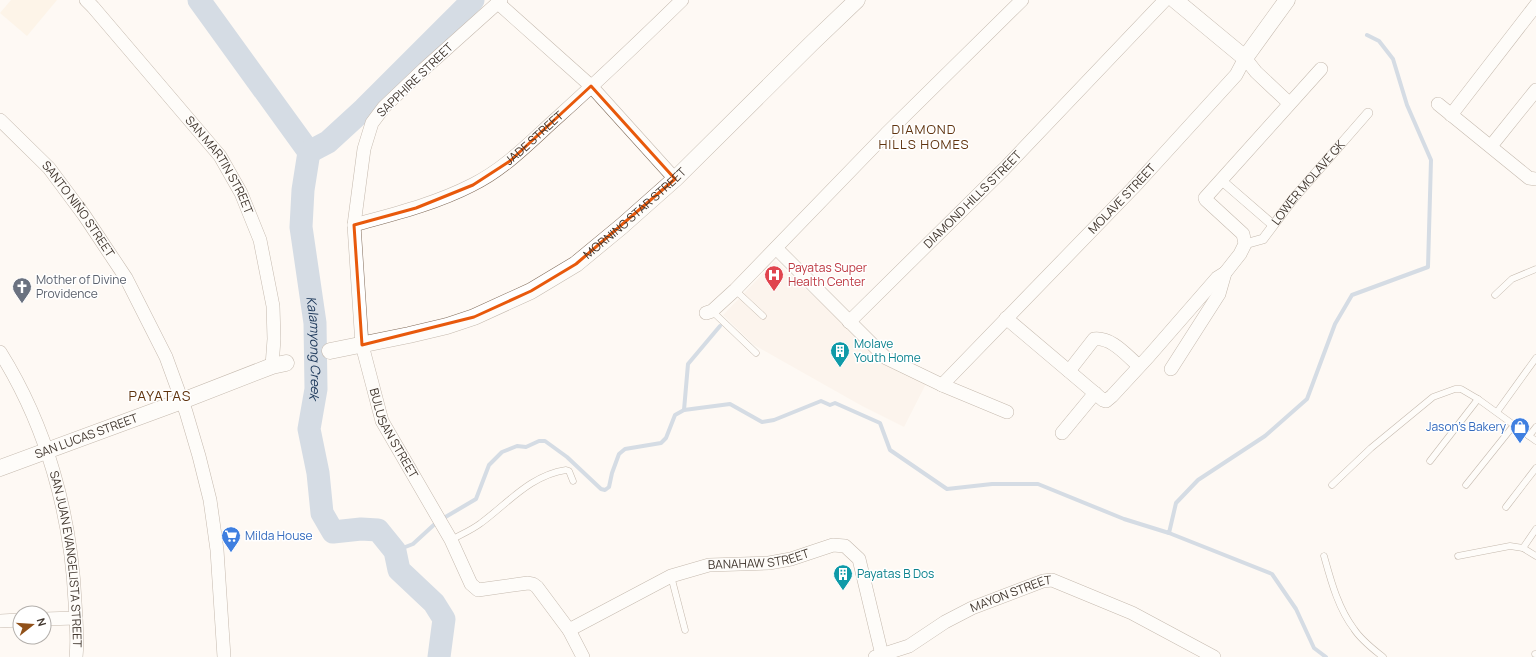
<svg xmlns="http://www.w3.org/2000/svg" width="1536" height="657" font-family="Manrope,sans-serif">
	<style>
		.built { fill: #fbeee4 }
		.education { fill: #fdedda }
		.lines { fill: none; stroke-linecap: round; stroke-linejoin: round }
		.stream { stroke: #a5b8d0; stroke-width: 4 }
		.river { stroke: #a5b8d0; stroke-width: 23 }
		.service-casing { stroke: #826c5a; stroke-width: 7 }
		.pedestrian-casing { stroke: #826c5a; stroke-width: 10 }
		.minor-casing { stroke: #826c5a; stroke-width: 14 }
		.tertiary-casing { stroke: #826c5a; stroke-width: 17 }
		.service { stroke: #fff; stroke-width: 6 }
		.pedestrian { stroke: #fff; stroke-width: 9 }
		.minor { stroke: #fff; stroke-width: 13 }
		.tertiary { stroke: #fff; stroke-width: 16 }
		.marked { fill: none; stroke: #e8590c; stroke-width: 3; stroke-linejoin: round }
		.labels { text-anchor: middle; stroke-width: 3; stroke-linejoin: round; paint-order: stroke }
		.street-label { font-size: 12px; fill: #40362e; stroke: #fff }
		.health-label { font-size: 12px; fill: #be3a42; stroke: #fff; text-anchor: start }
		.worship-label { font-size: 12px; fill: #5b616d; stroke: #fff; text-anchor: start }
		.culture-label { font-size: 12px; fill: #0d838f; stroke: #fff; text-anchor: start }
		.shop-label { font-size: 12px; fill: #366cbe; stroke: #fff; text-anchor: end }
		.neighbourhood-label { font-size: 13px; letter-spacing: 1px; fill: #60340f; stroke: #fff }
		.water-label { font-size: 13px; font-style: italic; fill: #173356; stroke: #fff }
		.quarter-label { font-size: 14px; letter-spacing: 1px; fill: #60340f; stroke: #fff }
	</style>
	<rect width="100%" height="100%" fill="#fef9f4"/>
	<!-- built -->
	<polygon class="built" points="775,261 898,372 928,380 904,427 862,406 754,345 723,315"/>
	<!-- education -->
	<polygon class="education" points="11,0 57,0 27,36 0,13"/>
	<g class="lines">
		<!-- stream -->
		<g class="stream">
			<polyline points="684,410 688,364 720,326"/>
			<polyline points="1169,533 1272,574 1296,609 1314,648 1326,657"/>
			<polyline points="395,551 413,544 437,522 476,499 489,465 502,452 517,446 526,447 539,441 545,441 567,457 601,489 605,490 609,487 612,473 619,454 625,449 661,443 666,438 675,415 684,410 730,404 762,422 774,420 821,401 830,405 835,403 880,423 890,450 947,489 992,484 1038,484 1124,519 1169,533 1176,503 1198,480 1265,436 1307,399 1335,324 1352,295 1428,267 1431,160 1407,105 1393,59 1379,41 1367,35"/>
		</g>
		<!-- river -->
		<g class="river">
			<path id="s1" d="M199,0l110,152 -6,38 -2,37 14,96 1,66 -7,40 9,44 4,40 11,19 28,-3 17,1 17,21 4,19 35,33 10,16 -5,38"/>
			<polyline points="309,152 328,142 364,109 473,0"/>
		</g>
		<!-- service casing -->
		<g class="service-casing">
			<g id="service">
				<polyline points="735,290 763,316"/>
				<polyline points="1495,295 1512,279 1536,269"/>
				<polyline points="712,311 756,353"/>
				<polyline points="1497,412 1536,358"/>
				<polyline points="1529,436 1536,427"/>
				<polyline points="1430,461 1478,399"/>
				<polyline points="1332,485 1371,448 1433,397 1455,389 1461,389 1478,399 1536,441"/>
				<polyline points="1466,485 1514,425"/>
				<polyline points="1506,507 1536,468"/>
				<path d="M451,540c9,-5 21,-10 30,-17 27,-20 50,-48 85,-53l3,1 4,10"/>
				<polyline points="1523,548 1536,529"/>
				<path d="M1324,556c7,25 14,52 30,73 7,11 19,20 29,28"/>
				<polyline points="1458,556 1510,546 1523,548 1536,556"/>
				<polyline points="671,576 685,630"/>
				<polyline points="1535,654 1536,654"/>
			</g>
		</g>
		<!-- pedestrian casing -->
		<g class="pedestrian-casing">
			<g id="pedestrian">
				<polyline points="1221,180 1273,225"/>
				<path id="s2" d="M1245,244l18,-5 30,-40 75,-86"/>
			</g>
		</g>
		<!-- minor casing -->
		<g class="minor-casing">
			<g id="minor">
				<path id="s3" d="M86,0l7,7 127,149 21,37 19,47 13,66 1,33 -2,27"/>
				<path id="s4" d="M501,0l-77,69 -40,38 -12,16 -8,26 -10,76 8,120 20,76 69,119 20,44 7,6 50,-7 5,1 4,3 32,43 14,27"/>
				<polyline points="498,3 591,86 675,179"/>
				<polyline points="1438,104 1529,178 1536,179"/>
				<polyline points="1451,115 1536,5"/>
				<path id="s5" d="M0,120l49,48 35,47 42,63 40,79 20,55 13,44 11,44 7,50 7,107"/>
				<polyline points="1491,146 1536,90"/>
				<path id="s6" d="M354,225c40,-11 81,-21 118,-40 33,-16 59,-44 86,-68 42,-38 83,-77 124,-117"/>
				<polyline points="776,248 886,358 942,385 1007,412"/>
				<polyline points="706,313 712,311 735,290 886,134 1022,0"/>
				<polyline points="1006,318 1103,400 1106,401 1112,396 1149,356 1217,278 1225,273"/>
				<path id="s7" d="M849,322l155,-153 161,-169"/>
				<path id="s8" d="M0,352c47,75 71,163 75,250 1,18 3,37 1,55"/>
				<polyline points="1171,369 1219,294 1225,273 1240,254 1245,244 1243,234 1206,200 1205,198 1321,69"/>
				<path d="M1069,371l25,-32c18,-2 32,16 45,27"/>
				<path id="s9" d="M942,385l191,-197 103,-113 9,-17 11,14 33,31"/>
				<polyline points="1062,433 1095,393"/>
				<polyline points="44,619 76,618"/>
				<polyline points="0,621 20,620"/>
				<path id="s10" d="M569,630l102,-54 38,-11 60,-2 22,-4 42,-14 12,1 14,13 23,96"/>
				<path id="s11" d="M875,657l34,-11 36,-24 27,-14 71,-27 9,-1 80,33 82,44"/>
			</g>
		</g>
		<!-- tertiary casing -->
		<g class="tertiary-casing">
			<g id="tertiary">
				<polyline points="1175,0 1245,58 1287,0"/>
				<path id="s12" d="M330,351l79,-16 38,-9 27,-9 57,-26 45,-27 46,-38 53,-47 137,-136 45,-43"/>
				<path id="s13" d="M0,468l182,-67 90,-35 14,-3"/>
			</g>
		</g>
		<!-- service -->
		<use href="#service" class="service"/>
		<!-- pedestrian -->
		<use href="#pedestrian" class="pedestrian"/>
		<!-- minor -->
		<use href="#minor" class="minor"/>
		<!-- tertiary -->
		<use href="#tertiary" class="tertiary"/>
	</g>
	<!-- marked area -->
	<path d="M0 0H1536V657H0ZM591,86l84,93 -99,85 -45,27 -57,26 -112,28 -8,-120 62,-17 57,-23 37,-24z" fill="#fef9f4" fill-opacity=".55" fill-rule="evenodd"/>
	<path class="marked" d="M591,86l84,93 -99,85 -45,27 -57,26 -112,28 -8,-120 62,-17 57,-23 37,-24z"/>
	<!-- icons -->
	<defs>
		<g id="hospital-pin" transform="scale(1)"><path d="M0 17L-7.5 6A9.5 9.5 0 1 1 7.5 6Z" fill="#e0444e" stroke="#fff"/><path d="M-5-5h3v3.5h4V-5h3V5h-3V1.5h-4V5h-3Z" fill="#fff"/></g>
		<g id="church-pin" transform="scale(1)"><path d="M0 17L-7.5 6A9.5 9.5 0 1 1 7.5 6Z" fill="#6b7280" stroke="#fff"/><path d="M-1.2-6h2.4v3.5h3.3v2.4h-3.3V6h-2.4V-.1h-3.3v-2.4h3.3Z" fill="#fff"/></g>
		<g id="building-pin" transform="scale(1)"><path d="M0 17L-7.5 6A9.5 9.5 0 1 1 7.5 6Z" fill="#0f9aa8" stroke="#fff"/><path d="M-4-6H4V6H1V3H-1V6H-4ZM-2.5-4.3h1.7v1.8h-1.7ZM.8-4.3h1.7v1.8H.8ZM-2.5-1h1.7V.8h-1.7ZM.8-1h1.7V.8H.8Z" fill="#fff"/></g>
		<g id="shop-pin" transform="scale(1)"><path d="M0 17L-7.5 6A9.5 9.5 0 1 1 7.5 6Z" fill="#3f7fe0" stroke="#fff"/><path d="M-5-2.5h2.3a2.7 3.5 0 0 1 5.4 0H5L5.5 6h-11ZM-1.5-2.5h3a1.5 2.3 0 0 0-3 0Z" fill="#fff"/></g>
		<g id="supermarket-pin" transform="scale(1)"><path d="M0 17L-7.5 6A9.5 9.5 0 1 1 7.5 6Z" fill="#3f7fe0" stroke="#fff"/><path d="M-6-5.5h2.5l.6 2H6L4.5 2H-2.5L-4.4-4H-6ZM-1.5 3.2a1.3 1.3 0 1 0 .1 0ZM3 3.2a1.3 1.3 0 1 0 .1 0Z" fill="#fff"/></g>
	</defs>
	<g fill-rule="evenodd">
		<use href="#hospital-pin" x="774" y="275"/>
		<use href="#church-pin" x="22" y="287"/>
		<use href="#building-pin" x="840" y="351"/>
		<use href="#shop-pin" x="1520" y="427"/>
		<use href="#supermarket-pin" x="231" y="536"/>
		<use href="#building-pin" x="843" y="574"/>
	</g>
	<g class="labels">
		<!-- street labels -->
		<g class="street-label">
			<text transform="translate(415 80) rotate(-44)" y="4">SAPPHIRE STREET</text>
			<text dy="4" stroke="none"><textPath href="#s6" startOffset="203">JADE STREET</textPath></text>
			<text dy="4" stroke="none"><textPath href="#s3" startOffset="213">SAN MARTIN STREET</textPath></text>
			<text dy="4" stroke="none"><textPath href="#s2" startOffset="91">LOWER MOLAVE GK</textPath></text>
			<text dy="4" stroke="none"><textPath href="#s9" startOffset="259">MOLAVE STREET</textPath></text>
			<text dy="4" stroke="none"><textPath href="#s7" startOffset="174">DIAMOND HILLS STREET</textPath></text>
			<text dy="4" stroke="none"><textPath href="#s5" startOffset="119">SANTO NIÑO STREET</textPath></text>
			<text dy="4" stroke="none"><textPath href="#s12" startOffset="341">MORNING STAR STREET</textPath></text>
			<text dy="4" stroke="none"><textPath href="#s4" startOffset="497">BULUSAN STREET</textPath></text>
			<text dy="4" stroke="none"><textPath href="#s13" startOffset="92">SAN LUCAS STREET</textPath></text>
			<text dy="4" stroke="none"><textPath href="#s8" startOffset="220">SAN JUAN EVANGELISTA STREET</textPath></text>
			<text dy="4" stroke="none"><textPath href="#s10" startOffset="205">BANAHAW STREET</textPath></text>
			<text dy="4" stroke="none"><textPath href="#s11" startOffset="151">MAYON STREET</textPath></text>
		</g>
		<!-- health labels -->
		<g class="health-label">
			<text x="788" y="272">Payatas Super<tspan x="788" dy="14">Health Center</tspan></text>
		</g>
		<!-- worship labels -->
		<g class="worship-label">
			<text x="36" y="284">Mother of Divine<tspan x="36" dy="14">Providence</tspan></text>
		</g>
		<!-- culture labels -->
		<g class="culture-label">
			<text x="854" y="348">Molave<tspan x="854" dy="14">Youth Home</tspan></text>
			<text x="857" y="578">Payatas B Dos</text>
		</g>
		<!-- shop labels -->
		<g class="shop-label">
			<text x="1506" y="431">Jason's Bakery</text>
			<text x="245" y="540" text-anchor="start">Milda House</text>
		</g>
		<!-- neighbourhood labels -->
		<g class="neighbourhood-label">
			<text x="924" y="134">DIAMOND<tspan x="924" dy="15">HILLS HOMES</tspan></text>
		</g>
		<!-- water labels -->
		<g class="water-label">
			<text dy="5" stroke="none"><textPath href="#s1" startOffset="385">Kalamyong Creek</textPath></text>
		</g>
		<!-- quarter labels -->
		<g class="quarter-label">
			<text x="160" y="401">PAYATAS</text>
		</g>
	</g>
	<!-- north arrow -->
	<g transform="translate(32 625) rotate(73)"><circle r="19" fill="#ffffff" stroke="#b3afab"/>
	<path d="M0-3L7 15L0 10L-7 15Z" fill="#91511a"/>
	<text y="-6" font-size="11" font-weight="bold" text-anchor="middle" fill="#40362e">N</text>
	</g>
</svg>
